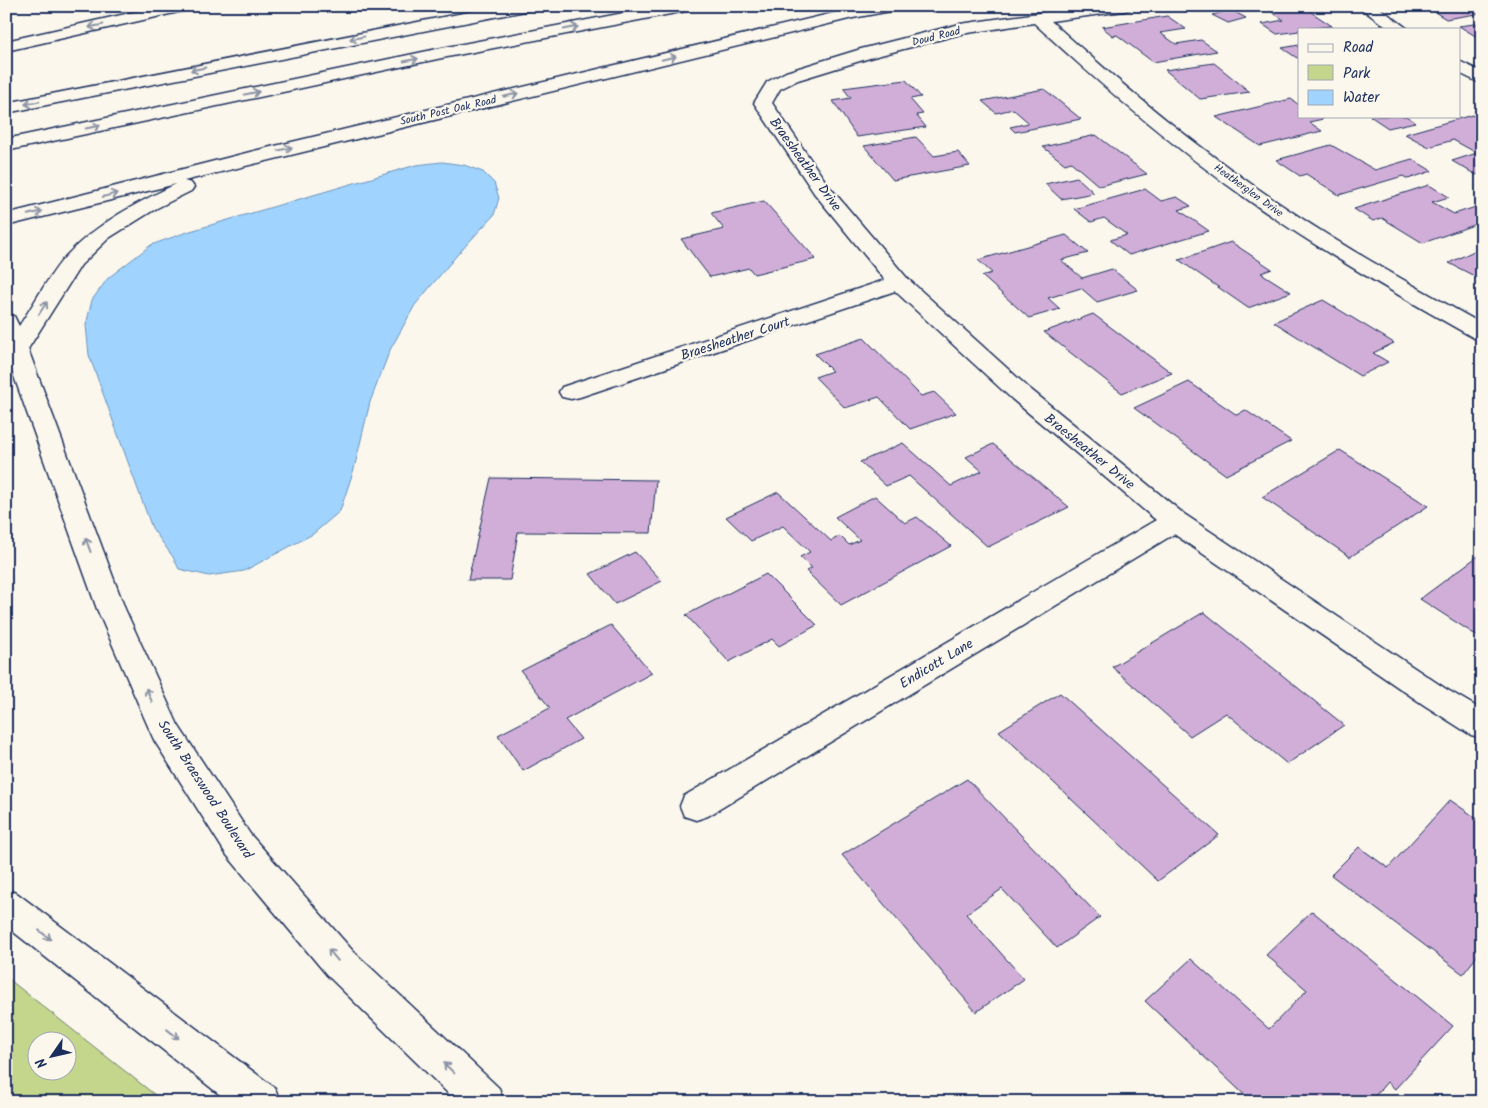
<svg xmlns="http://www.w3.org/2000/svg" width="1488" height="1108" font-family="Kalam,sans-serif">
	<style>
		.green { fill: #c4d68b; stroke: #708274; fill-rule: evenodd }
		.water { fill: #a0d4fe; stroke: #6b92be }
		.building { fill: #d1aed8; stroke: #1b2f5e }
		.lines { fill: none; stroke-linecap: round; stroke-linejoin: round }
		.minor-casing { stroke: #1b2f5e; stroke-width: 3 }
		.major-casing { stroke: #1b2f5e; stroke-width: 3 }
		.highway-casing { stroke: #1b2f5e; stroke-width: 3 }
		.minor { fill: #fbf7ec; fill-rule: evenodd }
		.major { fill: #fbf7ec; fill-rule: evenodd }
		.highway { fill: #fbf7ec; fill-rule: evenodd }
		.oneway { stroke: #8b93a5 }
		.labels { text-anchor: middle; stroke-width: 4.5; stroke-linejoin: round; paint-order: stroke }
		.far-street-label { font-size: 11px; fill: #1b2f5e; stroke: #fbf7ec }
		.street-label { font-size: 14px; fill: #1b2f5e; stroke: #fbf7ec }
	</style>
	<rect width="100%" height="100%" fill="#fbf7ec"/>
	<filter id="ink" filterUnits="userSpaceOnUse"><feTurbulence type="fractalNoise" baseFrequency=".02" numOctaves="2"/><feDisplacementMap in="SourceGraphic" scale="10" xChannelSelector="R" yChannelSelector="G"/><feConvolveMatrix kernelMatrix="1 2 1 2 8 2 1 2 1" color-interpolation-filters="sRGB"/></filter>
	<g filter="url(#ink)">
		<!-- green -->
		<path class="green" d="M6,977l158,125h-158zM38,1040h30v30h-30z"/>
		<!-- water -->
		<polygon class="water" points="442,162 464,165 483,172 494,183 499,198 494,215 457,255 415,305 390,350 370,402 354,469 340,511 313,534 244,571 209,576 179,569 173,557 152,528 89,355 86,325 92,300 108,278 151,245 187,232 416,165"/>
		<!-- building -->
		<g class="building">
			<polygon points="1302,6 1332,26 1299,29 1299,31 1277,34 1262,24 1284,20 1264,7"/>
			<polygon points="1425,6 1482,6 1482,13 1446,19"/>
			<polygon points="1231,10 1246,18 1228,23 1212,15"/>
			<polygon points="1167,16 1186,29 1160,33 1176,44 1201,40 1217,51 1153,62 1117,35 1113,36 1102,27"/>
			<polygon points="1482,23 1482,40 1459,26"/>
			<polygon points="1299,45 1299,57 1297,58 1282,48"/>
			<polygon points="1214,63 1250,92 1200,99 1165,70"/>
			<polygon points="906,80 921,97 910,99 923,114 916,115 926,127 857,137 833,101 851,98 843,88"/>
			<polygon points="1044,89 1081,119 1015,132 1010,127 1029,123 1013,109 996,113 982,101"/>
			<polygon points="1291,99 1299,105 1299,116 1319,116 1323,119 1309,122 1322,131 1260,146 1216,117"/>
			<polygon points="1472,115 1482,120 1482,173 1476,175 1452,161 1477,153 1453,140 1429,147 1405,134"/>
			<polygon points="1370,116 1406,116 1415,122 1388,128"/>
			<polygon points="1096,135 1147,174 1099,186 1071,162 1065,164 1043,147"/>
			<polygon points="916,137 934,156 958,152 970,166 893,180 864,146"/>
			<polygon points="1331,145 1375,170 1412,159 1432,171 1408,179 1403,176 1339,195 1306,174 1300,176 1276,160"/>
			<polygon points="1077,177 1094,193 1061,199 1045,184"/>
			<polygon points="1429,185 1449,197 1432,202 1454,214 1482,205 1482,222 1423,243 1382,218 1373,221 1354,209"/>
			<polygon points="1145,189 1161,201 1177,197 1191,206 1179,210 1209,231 1129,255 1110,240 1127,235 1104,218 1091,222 1074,209"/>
			<polygon points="764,201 816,259 754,274 749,268 710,277 681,239 724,229 711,213"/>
			<polygon points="1066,235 1088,253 1061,260 1082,278 1112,269 1138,290 1097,302 1081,288 1048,298 1060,309 1029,318 982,276 992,273 978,260"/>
			<polygon points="1231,242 1272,269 1261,273 1291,292 1248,308 1179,260"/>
			<polygon points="1482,247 1482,280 1449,263"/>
			<polygon points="1323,300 1394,343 1373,353 1388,362 1360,376 1274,322"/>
			<polygon points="1093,314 1172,373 1122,393 1044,332"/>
			<polygon points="864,338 921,396 934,392 956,413 910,429 879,397 845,408 815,377 832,371 815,354"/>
			<polygon points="1189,382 1237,415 1245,410 1291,441 1226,475 1134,408"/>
			<polygon points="903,443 951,486 982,471 966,457 993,444 1069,507 988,547 909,476 886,486 860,462"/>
			<polygon points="1340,450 1428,506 1350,557 1262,497"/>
			<polygon points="491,478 656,480 651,533 518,532 510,580 468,580"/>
			<polygon points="778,492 831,541 840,536 849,545 860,540 835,517 875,496 905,523 917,517 951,546 841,605 806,571 812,568 800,557 810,552 783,526 751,541 726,517"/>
			<polygon points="635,552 662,581 615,604 590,574"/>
			<polygon points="1482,553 1482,639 1420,599"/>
			<polygon points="766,574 817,625 779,646 772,639 729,662 686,615"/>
			<polygon points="1204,612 1344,725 1287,764 1226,713 1190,736 1112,667"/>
			<polygon points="611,625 652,673 565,720 581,739 523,771 498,735 550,708 521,671"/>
			<polygon points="1060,693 1219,835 1158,881 999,731"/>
			<polygon points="967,779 1100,917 1057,948 1002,889 966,914 1024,979 976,1012 842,855"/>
			<polygon points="1450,800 1482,822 1482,950 1463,974 1331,875 1359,847 1388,868"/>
			<polygon points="1312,911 1453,1026 1395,1089 1387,1082 1370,1102 1252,1102 1145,1001 1191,959 1269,1029 1307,990 1266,955"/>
		</g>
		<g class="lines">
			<!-- minor casing -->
			<g class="minor-casing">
				<g id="minor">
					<path d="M1088,6h44l-2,3 -6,2 -73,10c76,69 155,134 241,191 61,41 126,76 190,112v16l-8,-2c-76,-43 -152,-86 -223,-136 -77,-54 -148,-115 -217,-179l-73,11 -88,23 -75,23 -18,9 -8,14 56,82 79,93 123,111 154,125 262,175 36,21v28l-11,-3 -47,-30 -250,-171 -466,282 -12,4 -12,-4 -4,-10 4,-10 472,-276 -144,-121 -117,-108 -315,106 -9,2 -9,-2 -3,-5 3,-5 323,-107 -71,-87 -60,-90 13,-21 19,-10 75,-23 99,-25z"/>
					<polygon points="1358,6 1377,6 1408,29 1389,29"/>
					<polygon points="1459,61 1482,72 1482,84 1459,73"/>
				</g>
			</g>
			<!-- major casing -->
			<g class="major-casing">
				<g id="major">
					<polygon points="161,6 191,6 189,9 183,11 6,51 6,41"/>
					<path d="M863,6h36l-2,3 -6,2 -38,7 -669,163 7,2 3,4 -3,4 -34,17 -48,30 -28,27 -53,84 97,260 53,116 72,109 103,117 146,137 5,14h-47l-130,-127 -101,-121 -72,-114 -57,-131 -91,-255v-40l8,2 5,10c14,-20 31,-53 47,-70 31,-33 71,-53 110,-72l-170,42v-12l248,-63z"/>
					<polygon points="6,889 18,894 275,1088 280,1102 229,1102 6,926"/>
				</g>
			</g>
			<!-- highway casing -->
			<g class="highway-casing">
				<g id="highway">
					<polygon points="499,6 533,6 531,9 525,11 6,113 6,103"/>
					<polygon points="660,6 694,6 692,9 686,11 442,58 6,151 6,139 442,48"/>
				</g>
			</g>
			<!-- minor -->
			<use href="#minor" class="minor"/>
			<!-- major -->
			<use href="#major" class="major"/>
			<!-- highway -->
			<use href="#highway" class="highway"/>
		</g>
		<!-- one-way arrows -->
		<defs><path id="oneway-shaft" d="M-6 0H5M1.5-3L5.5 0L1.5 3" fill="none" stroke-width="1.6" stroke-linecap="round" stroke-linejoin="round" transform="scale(1.25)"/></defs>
		<g class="oneway">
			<use href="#oneway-shaft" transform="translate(96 26) rotate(168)"/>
			<use href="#oneway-shaft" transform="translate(571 28) rotate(-11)"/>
			<use href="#oneway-shaft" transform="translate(357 38) rotate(169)"/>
			<use href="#oneway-shaft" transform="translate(669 58) rotate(-13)"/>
			<use href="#oneway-shaft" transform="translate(411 60) rotate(-12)"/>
			<use href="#oneway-shaft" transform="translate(198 69) rotate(169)"/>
			<use href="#oneway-shaft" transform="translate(252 93) rotate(-12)"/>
			<use href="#oneway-shaft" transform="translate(511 95) rotate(-13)"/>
			<use href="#oneway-shaft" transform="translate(32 103) rotate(168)"/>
			<use href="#oneway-shaft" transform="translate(93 127) rotate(-12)"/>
			<use href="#oneway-shaft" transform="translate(285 149) rotate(-13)"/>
			<use href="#oneway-shaft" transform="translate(110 195) rotate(-15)"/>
			<use href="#oneway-shaft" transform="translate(35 213) rotate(-13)"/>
			<use href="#oneway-shaft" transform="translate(43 308) rotate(-57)"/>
			<use href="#oneway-shaft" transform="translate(88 545) rotate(-110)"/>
			<use href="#oneway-shaft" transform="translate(149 695) rotate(-114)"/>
			<use href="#oneway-shaft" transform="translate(45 935) rotate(38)"/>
			<use href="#oneway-shaft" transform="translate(333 955) rotate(-130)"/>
			<use href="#oneway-shaft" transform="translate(173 1034) rotate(38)"/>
			<use href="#oneway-shaft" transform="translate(449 1068) rotate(-136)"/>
		</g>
	</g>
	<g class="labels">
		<!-- far-street labels -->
		<g class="far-street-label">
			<text transform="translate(936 36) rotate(-14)" y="4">Doud Road</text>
			<text transform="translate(448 110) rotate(-13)" y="4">South Post Oak Road</text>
			<text transform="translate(1249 190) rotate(36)" y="4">Heatherglen Drive</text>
		</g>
		<!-- street labels -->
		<g class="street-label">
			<text transform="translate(806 164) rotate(54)" y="5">Braesheather Drive</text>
			<text transform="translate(735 338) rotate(-18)" y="5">Braesheather Court</text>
			<text transform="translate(1090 451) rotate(39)" y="5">Braesheather Drive</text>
			<text transform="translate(936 663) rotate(-31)" y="5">Endicott Lane</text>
			<text transform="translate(206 789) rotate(57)" y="5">South Braeswood Boulevard</text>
		</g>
	</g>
	<!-- margin -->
	<rect width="1488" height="1108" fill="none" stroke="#fbf7ec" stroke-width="25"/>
	<rect x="12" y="12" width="1463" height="1083" fill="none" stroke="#1b2f5e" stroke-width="2" filter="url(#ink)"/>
	<!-- legend -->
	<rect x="1298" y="28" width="162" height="90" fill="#fbf7ec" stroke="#a1a7b3"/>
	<rect x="1308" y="44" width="25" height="8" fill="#fbf7ec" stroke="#a1a7b3"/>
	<text x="1343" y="52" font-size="15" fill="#1b2f5e">Road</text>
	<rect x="1308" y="65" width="25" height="15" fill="#c4d68b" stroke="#a1a7b3"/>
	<text x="1343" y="78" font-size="15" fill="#1b2f5e">Park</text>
	<rect x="1308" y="90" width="25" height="15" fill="#a0d4fe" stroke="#a1a7b3"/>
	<text x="1343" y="102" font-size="15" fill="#1b2f5e">Water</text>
	<!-- north arrow -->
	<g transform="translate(52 1056) rotate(236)"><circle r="24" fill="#fbf7ec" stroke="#a1a7b3"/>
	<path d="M0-4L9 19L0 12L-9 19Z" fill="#1b2f5e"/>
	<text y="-8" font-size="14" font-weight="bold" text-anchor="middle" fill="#1b2f5e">N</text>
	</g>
</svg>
